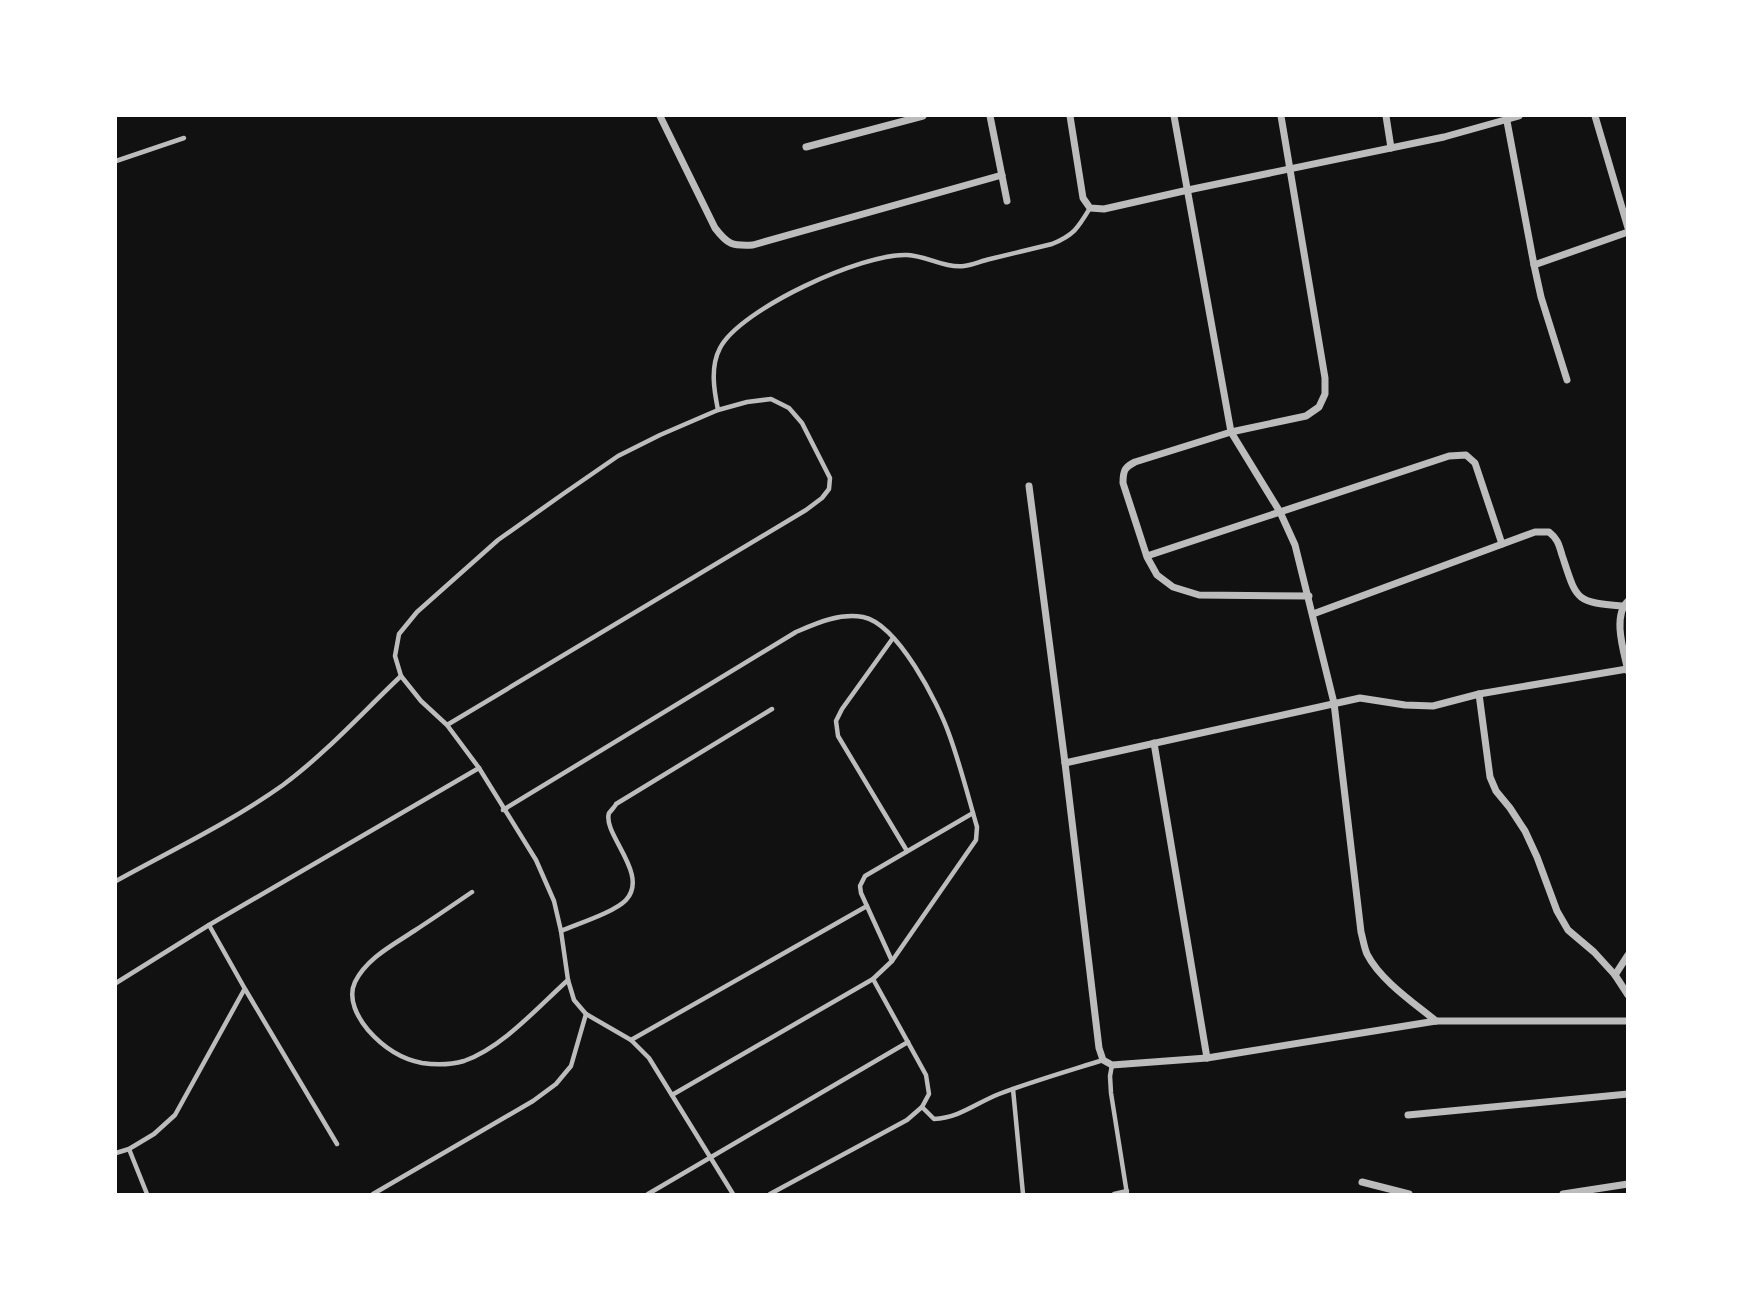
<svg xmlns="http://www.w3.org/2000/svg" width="1743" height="1310" font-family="Montserrat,sans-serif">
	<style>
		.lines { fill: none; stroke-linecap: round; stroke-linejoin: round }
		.service { stroke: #bcbcbc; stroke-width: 4.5 }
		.minor { stroke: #bcbcbc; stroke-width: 7 }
	</style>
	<rect width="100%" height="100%" fill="#111"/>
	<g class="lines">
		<!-- service -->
		<g class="service">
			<polyline points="116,161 184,138"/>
			<path d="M718,410c-4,-20 -8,-43 2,-62 20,-39 143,-95 187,-93 20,1 37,13 57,11 9,-1 17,-5 26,-7 21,-5 41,-10 62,-15 22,-9 26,-16 38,-36"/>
			<polyline points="893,638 842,709 836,721 838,736 907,851"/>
			<polyline points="447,725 806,510 822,498 829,489 830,478 802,423 789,408 771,399 747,402 718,410 660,435 618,456 563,494 498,540 417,612 399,634 395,656 401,676 421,701 447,725 479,768 536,860 554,901 561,931 568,980 574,1000 586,1014 631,1040 649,1058 733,1194"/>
			<path d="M503,810l293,-178c21,-9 43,-19 67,-15 35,7 75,86 86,117 11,30 19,62 28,93l-1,13 -84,121 -19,18 -201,116"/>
			<path d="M116,881c56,-31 115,-59 167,-96 43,-32 80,-73 118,-109"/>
			<path d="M472,892c-19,13 -38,26 -58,39 -21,14 -47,27 -59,51 -8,17 3,36 13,48 14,16 33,29 54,33 13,2 28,2 42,-2 39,-14 74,-54 104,-81"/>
			<polyline points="209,925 245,989 337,1144"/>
			<path d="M561,931c16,-7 54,-19 65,-31 24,-26 -24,-66 -17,-87 1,-1 7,-8 7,-9l156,-95"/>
			<polyline points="892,961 861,893 860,886 865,876 973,813"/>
			<polyline points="116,983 209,925 479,768"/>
			<polyline points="631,1040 867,906"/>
			<polyline points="1112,1065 1110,1076 1111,1093 1127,1194"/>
			<polyline points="1013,1089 1023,1194"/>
			<path d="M922,1107l12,12c25,-1 42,-16 65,-25 34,-13 69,-23 104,-34"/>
			<polyline points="129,1149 147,1194"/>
			<polyline points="116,1153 129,1149 154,1134 175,1115 244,990"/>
			<polyline points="373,1194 533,1101 556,1084 571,1066 586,1014"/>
			<polyline points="648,1194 908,1042"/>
			<polyline points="770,1194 907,1120 922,1107 929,1094 926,1075 873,979"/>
			<polyline points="1114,1194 1127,1191"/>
		</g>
		<!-- minor -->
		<g class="minor">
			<path d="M660,116l55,112c13,17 17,18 38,17l249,-70"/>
			<polyline points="990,116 1007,201"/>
			<polyline points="1070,116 1083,198 1090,208 1104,209 1188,190 1444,137 1519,116"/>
			<path d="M1174,116l57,316 49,80 15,33 39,158 27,229c2,7 3,15 6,22 13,26 47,49 69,67"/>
			<path d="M1281,116l44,262v16l-6,13 -13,9 -75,16 -96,30c-10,5 -12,8 -12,21l24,74 10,18 16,12 26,8 110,1"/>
			<polyline points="1386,116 1391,148"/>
			<polyline points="1506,116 1534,265 1541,297 1567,380"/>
			<polyline points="1595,116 1628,228"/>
			<polyline points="806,147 923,116"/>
			<polyline points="1534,265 1628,232"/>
			<polyline points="1029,486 1065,763 1099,1048 1103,1060 1112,1065 1207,1058 1436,1021 1628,1021"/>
			<polyline points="1147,556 1449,456 1466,455 1475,463 1502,544"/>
			<path d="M1628,601c-16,15 -4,51 0,70"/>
			<path d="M1313,614l222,-82h14c9,7 10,13 13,23 15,45 12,47 60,51"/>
			<polyline points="1479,694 1490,777 1496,791 1510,808 1525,831 1537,857 1557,911 1568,930 1594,952 1615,975 1628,995"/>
			<polyline points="1154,743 1207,1058"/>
			<polyline points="1065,763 1360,698 1405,705 1433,706 1479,694 1627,669"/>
			<polyline points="1615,975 1628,955"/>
			<polyline points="1408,1115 1628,1094"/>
			<polyline points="1362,1182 1409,1194"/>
			<polyline points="1563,1194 1628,1184"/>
		</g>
	</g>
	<!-- border -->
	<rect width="1743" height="1310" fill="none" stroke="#ffffff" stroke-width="234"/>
</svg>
